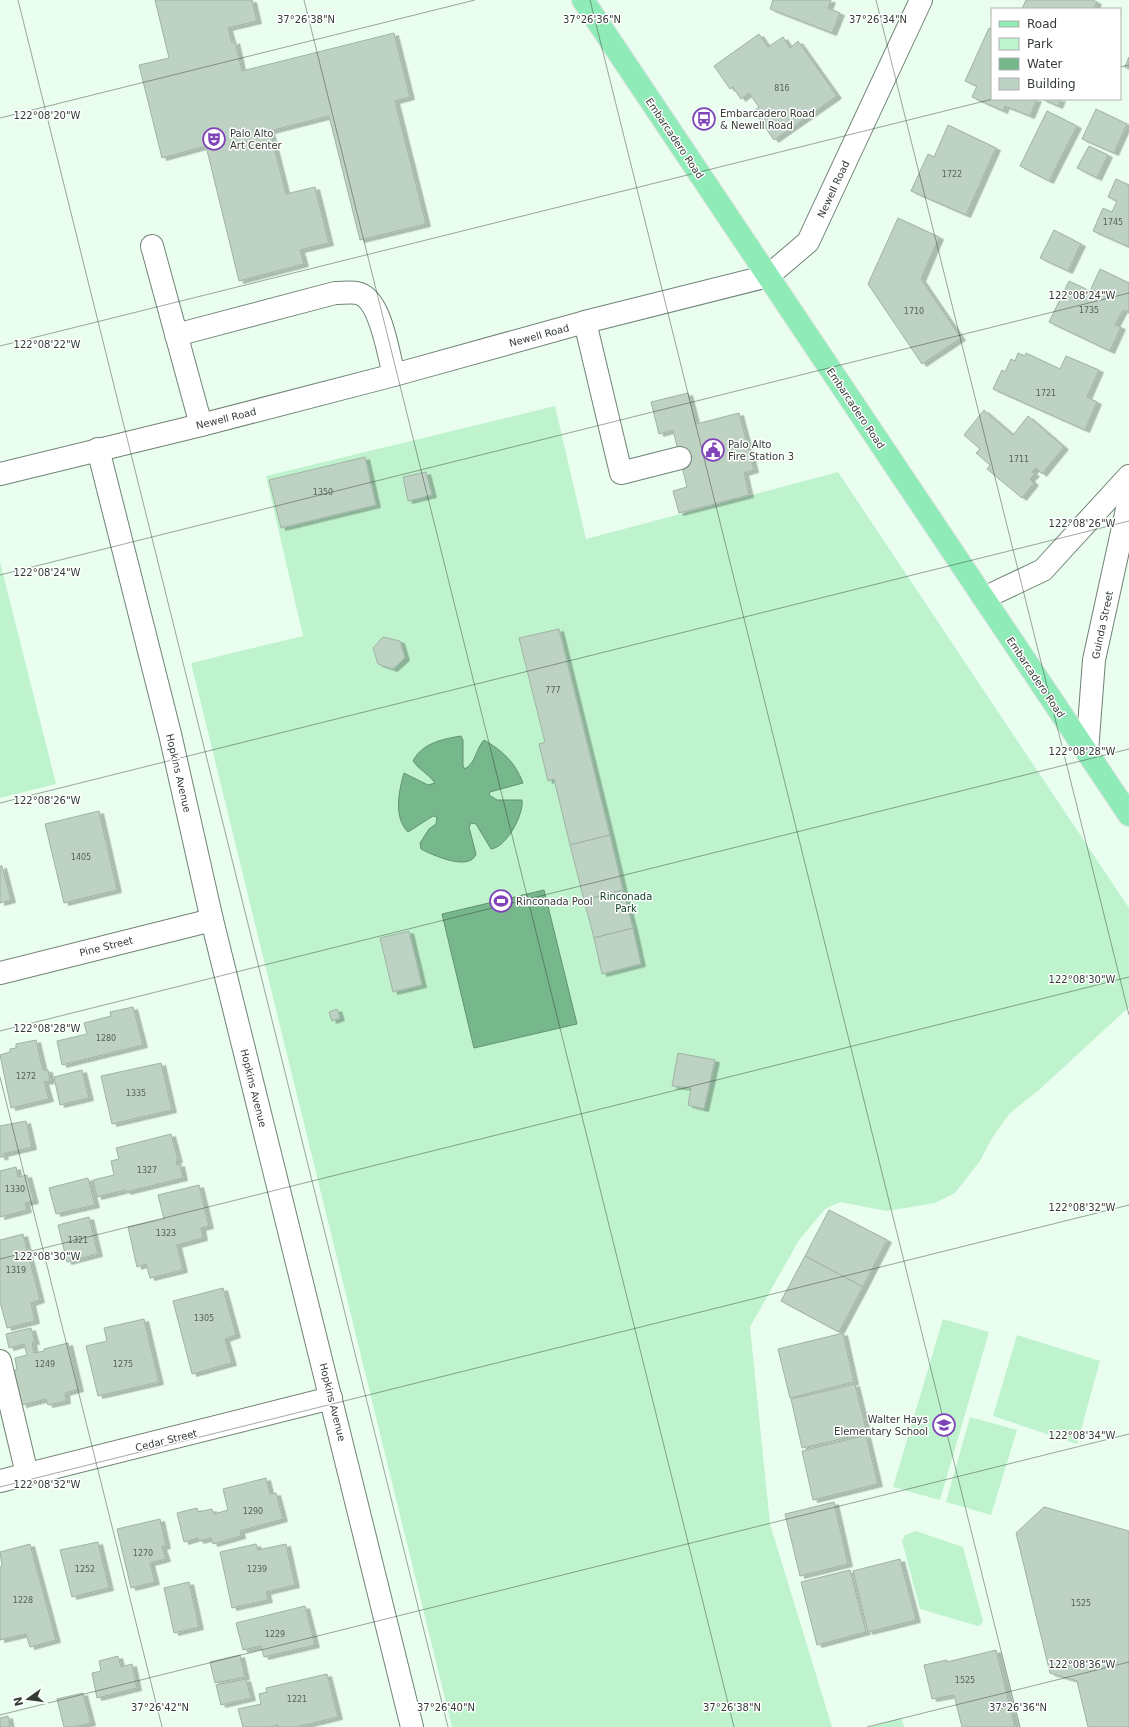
<svg xmlns="http://www.w3.org/2000/svg" width="1129" height="1727" font-family="'DejaVu Sans',sans-serif">
	<style>
		.green { fill: #bff3ce }
		.water { fill: #76b78b; stroke: #629272 }
		.building { fill: #bed2c4; stroke: #9fb3a4; filter: url(#shadow) }
		.lines { fill: none; stroke-linecap: round; stroke-linejoin: round }
		.minor-casing { stroke: #718376; stroke-width: 24 }
		.major-casing { stroke: #e3e4e3; stroke-width: 24 }
		.minor { stroke: #fff; stroke-width: 22 }
		.major { stroke: #8febb8; stroke-width: 22 }
		.ticks { fill: none; stroke: #343c36; stroke-width: 1; stroke-opacity: 0.45 }
		.labels { text-anchor: middle; stroke-width: 3; stroke-linejoin: round; paint-order: stroke }
		.number-label { font-size: 8px; fill: #56625a }
		.poi-label { font-size: 10px; fill: #343c36; stroke: #fff; text-anchor: start }
		.street-label { font-size: 10px; fill: #343c36; stroke: #fff }
		.park-label { font-size: 10px; fill: #0e4125; stroke: #fff }
		.ticks-label { font-size: 10px; text-anchor: middle; fill: #343c36; stroke: #fff; stroke-width: 3; stroke-linejoin: round; paint-order: stroke }
	</style>
	<defs>
		<filter id="shadow"><feDropShadow dx="4.5" dy="2.5" stdDeviation="0" flood-color="#0004"/></filter>
	</defs>
	<rect width="100%" height="100%" fill="#e9feef"/>
	<!-- green -->
	<g class="green">
		<polygon points="555,406 586,539 838,472 1129,908 1129,1007 1039,1090 1010,1113 992,1138 980,1161 955,1193 935,1203 887,1211 840,1202 825,1209 799,1240 750,1327 770,1524 832,1727 452,1727 191,663 303,636 266,476"/>
		<polygon points="0,562 56,784 0,798"/>
		<polygon points="943,1319 989,1332 940,1500 893,1487"/>
		<polygon points="1017,1335 1100,1361 1077,1444 993,1416"/>
		<polygon points="970,1417 1017,1430 991,1515 946,1502"/>
		<polygon points="916,1531 963,1547 983,1621 982,1624 978,1626 920,1609 902,1541 905,1535"/>
		<polygon points="901,1718 904,1727 870,1727"/>
	</g>
	<!-- water -->
	<g class="water">
		<path d="M461,736l2,4v26l2,3c12,-8 10,-19 19,-29 19,11 31,22 39,43l-33,9 -1,3 8,5h25c2,14 -15,47 -31,49l-15,-25 -5,-1 -2,4 7,27c-6,18 -44,1 -55,-5l-1,-6 9,-14 7,-5 1,-7 -4,-1 -25,16c-15,-15 -9,-42 -4,-59l24,12 7,-2c-6,-9 -16,-13 -22,-22 9,-18 30,-22 48,-25z"/>
		<polygon points="544,890 577,1024 474,1048 442,914"/>
	</g>
	<!-- building -->
	<g class="building">
		<polygon points="155,0 252,0 257,21 228,28 232,43 235,41 242,71 394,33 410,97 395,101 426,224 360,240 329,116 270,131 286,194 315,187 329,243 300,250 304,264 239,281 206,146 162,158 139,65 169,58"/>
		<polygon points="773,0 831,0 828,8 840,13 832,33 770,9"/>
		<polygon points="1026,0 1093,0 1097,2 1094,9 1022,9"/>
		<polygon points="989,28 992,29 992,99 1037,99 1030,116 1005,106 1003,111 972,97 977,86 965,81"/>
		<polygon points="759,34 768,47 783,37 790,48 798,41 837,96 774,140 754,111 759,107 749,93 741,99 733,87 730,89 714,66"/>
		<polygon points="1129,57 1129,69 1125,67"/>
		<polygon points="1042,99 1061,99 1058,106"/>
		<polygon points="1096,109 1127,124 1114,153 1082,139"/>
		<polygon points="1047,111 1077,126 1049,181 1020,166"/>
		<polygon points="948,125 996,148 966,215 911,191 928,154 934,157"/>
		<polygon points="1089,146 1108,155 1097,178 1077,168"/>
		<polygon points="1116,179 1129,185 1129,247 1093,231 1103,208 1112,212 1117,201 1108,197"/>
		<polygon points="898,218 939,237 921,279 961,338 922,364 868,284"/>
		<polygon points="1054,230 1081,244 1068,271 1040,258"/>
		<polygon points="1100,269 1129,283 1129,310 1128,312 1123,310 1115,325 1121,327 1110,351 1049,322 1069,281 1090,291"/>
		<polygon points="1018,353 1025,356 1026,353 1060,369 1066,356 1099,370 1087,397 1097,402 1085,430 993,389 1002,370 1005,372 1011,359 1015,361"/>
		<polygon points="688,393 696,424 739,413 754,470 744,473 749,495 679,513 673,491 687,487 673,430 659,434 651,402"/>
		<polygon points="984,410 1013,435 1028,416 1064,447 1042,474 1036,468 1032,472 1035,474 1030,479 1034,483 1022,498 987,469 990,465 976,453 980,449 964,435"/>
		<polygon points="365,457 376,505 281,528 269,480"/>
		<polygon points="426,472 432,495 408,501 403,477"/>
		<polygon points="559,629 610,835 570,845 554,779 548,781 539,744 545,742 519,638"/>
		<polygon points="383,637 400,641 405,658 393,669 378,664 373,648"/>
		<polygon points="99,811 117,890 64,903 45,824"/>
		<polygon points="610,835 623,890 584,900 570,845"/>
		<polygon points="0,866 2,866 11,900 0,903"/>
		<polygon points="623,890 633,928 594,938 584,900"/>
		<polygon points="633,928 641,964 602,974 594,938"/>
		<polygon points="409,931 422,985 393,992 380,938"/>
		<polygon points="133,1007 143,1045 62,1065 57,1041 87,1034 84,1023 111,1016 110,1012"/>
		<polygon points="337,1009 340,1018 332,1021 329,1012"/>
		<polygon points="36,1040 43,1070 48,1070 50,1081 44,1082 49,1099 11,1108 0,1055 10,1052 10,1049 16,1048 16,1044"/>
		<polygon points="678,1053 715,1060 704,1109 688,1105 691,1088 672,1086"/>
		<polygon points="161,1063 172,1110 112,1124 101,1076"/>
		<polygon points="82,1070 89,1098 60,1105 54,1077"/>
		<polygon points="26,1121 32,1147 3,1154 4,1157 0,1157 0,1126"/>
		<polygon points="171,1134 178,1160 176,1160 177,1165 180,1164 183,1178 126,1192 126,1190 97,1197 93,1180 114,1175 111,1161 119,1159 116,1148"/>
		<polygon points="16,1167 18,1177 27,1175 34,1201 25,1203 27,1210 0,1217 0,1171"/>
		<polygon points="88,1178 95,1205 56,1214 49,1188"/>
		<polygon points="199,1185 209,1226 201,1228 203,1238 177,1245 183,1270 150,1278 146,1264 137,1267 128,1227 164,1219 158,1195"/>
		<polygon points="829,1210 887,1240 863,1287 805,1256"/>
		<polygon points="89,1217 98,1254 67,1262 58,1225"/>
		<polygon points="23,1234 40,1300 31,1303 35,1321 7,1328 0,1302 0,1240"/>
		<polygon points="805,1256 863,1287 839,1332 781,1301"/>
		<polygon points="223,1288 236,1335 225,1339 232,1363 192,1374 173,1301"/>
		<polygon points="144,1319 159,1382 98,1396 86,1346 107,1341 104,1328"/>
		<polygon points="31,1328 35,1342 32,1342 34,1353 44,1351 44,1349 68,1343 79,1389 65,1393 66,1401 48,1405 46,1399 22,1405 14,1370 17,1370 15,1358 27,1355 24,1344 9,1348 6,1334"/>
		<polygon points="843,1333 854,1382 790,1398 778,1349"/>
		<polygon points="855,1384 867,1433 802,1448 791,1399"/>
		<polygon points="866,1435 878,1484 813,1500 802,1451"/>
		<polygon points="266,1478 270,1494 276,1493 283,1519 240,1531 241,1536 213,1544 211,1538 199,1541 198,1538 184,1542 177,1513 197,1508 198,1512 212,1509 214,1514 228,1510 223,1489"/>
		<polygon points="834,1502 848,1564 800,1576 785,1514"/>
		<polygon points="1044,1507 1129,1531 1129,1727 1088,1727 1077,1681 1050,1673 1016,1533"/>
		<polygon points="160,1519 166,1546 162,1547 166,1559 150,1563 155,1582 131,1588 117,1529"/>
		<polygon points="98,1542 109,1588 72,1597 60,1550"/>
		<polygon points="30,1544 56,1640 30,1647 26,1634 0,1640 0,1567 2,1566 0,1552"/>
		<polygon points="256,1544 258,1550 286,1544 295,1585 266,1592 268,1600 232,1608 220,1552"/>
		<polygon points="900,1559 916,1620 868,1632 853,1571"/>
		<polygon points="850,1570 866,1632 817,1645 801,1582"/>
		<polygon points="189,1582 199,1627 174,1633 164,1588"/>
		<polygon points="305,1606 315,1645 264,1657 261,1646 243,1650 236,1623"/>
		<polygon points="996,1650 1015,1727 962,1727 954,1695 932,1699 924,1665 947,1660 947,1662"/>
		<polygon points="240,1655 245,1677 215,1683 210,1662"/>
		<polygon points="118,1656 121,1667 132,1664 137,1688 97,1698 92,1673 101,1671 99,1661"/>
		<polygon points="327,1674 338,1717 297,1727 278,1727 278,1725 270,1727 243,1727 238,1709 261,1704 259,1694 267,1692 266,1688"/>
		<polygon points="246,1679 251,1698 221,1705 216,1685"/>
		<polygon points="83,1693 91,1723 74,1727 64,1727 57,1699"/>
		<polygon points="8,1716 10,1727 0,1727 0,1718"/>
	</g>
	<g class="lines">
		<!-- minor casing -->
		<g class="minor-casing">
			<g id="minor">
				<polyline points="152,246 201,425"/>
				<polyline points="585,322 621,473 680,458"/>
				<path d="M176,335l159,-42c7,0 16,-1 22,0 24,4 31,61 37,82"/>
				<polyline points="98,449 170,734 212,920 412,1727"/>
				<polyline points="0,474 201,425 394,375 585,322 768,276 808,242 921,0"/>
				<polyline points="984,598 1043,570 1129,476"/>
				<polyline points="1087,752 1094,660 1129,500"/>
				<polyline points="0,973 212,920"/>
				<polyline points="0,1361 27,1474"/>
				<polyline points="0,1481 331,1398"/>
			</g>
		</g>
		<!-- major casing -->
		<g class="major-casing">
			<polyline id="major" points="583,0 1129,815"/>
		</g>
		<!-- minor -->
		<use href="#minor" class="minor"/>
		<!-- major -->
		<use href="#major" class="major"/>
	</g>
	<!-- ticks -->
	<path class="ticks" d="M18,0l430,1727M304,0l430,1727M590,0l430,1727M876,0l253,1015M1120,67l9,-2M0,118l475,-118M0,346l993,-247M0,575l1129,-282M0,803l1129,-282M0,1031l1129,-282M0,1077l162,650M0,1259l1129,-282M0,1487l1129,-282M0,1715l1129,-281M867,1727l262,-65"/>
	<!-- icons -->
	<defs>
		<g id="bus-ring" transform="scale(1.15)"><circle r="9.5" fill="#fff" stroke="#8044b9" stroke-width="1.5"/><path d="M-5-6H5V4H4V6H2V4H-2V6H-4V4H-5ZM-3.5-4V0h7V-4ZM-3.5 1.2v1.5H-2V1.2ZM2 1.2v1.5H3.5V1.2Z" fill="#8044b9"/></g>
		<g id="theatre-ring" transform="scale(1.15)"><circle r="9.5" fill="#fff" stroke="#8044b9" stroke-width="1.5"/><path d="M-5-5.5Q0-4 5-5.5V0Q5 5 0 6Q-5 5-5 0ZM-3.3-2.5H-1v1.5H-3.3ZM1-2.5H3.3v1.5H1ZM-2.8 1Q0 5.5 2.8 1Z" fill="#8044b9"/></g>
		<g id="civic-ring" transform="scale(1.15)"><circle r="9.5" fill="#fff" stroke="#8044b9" stroke-width="1.5"/><path d="M-.6-6.5H3V-4.5H.6V-3L4-1V1h2V6H-6V1h2V-1L-.6-3ZM-1.2 2.5V6h2.4V2.5Z" fill="#8044b9"/></g>
		<g id="stadium-ring" transform="scale(1.15)"><circle r="9.5" fill="#fff" stroke="#8044b9" stroke-width="1.5"/><path d="M0-5a6.5 5 0 1 0 0 10a6.5 5 0 1 0 0-10ZM-3.5-1.8h7v3.6h-7Z" fill="#8044b9"/></g>
		<g id="school-ring" transform="scale(1.15)"><circle r="9.5" fill="#fff" stroke="#8044b9" stroke-width="1.5"/><path d="M0-5L7-2L0 1L-7-2ZM-4 1L0 2.5L4 1V4Q0 6-4 4Z" fill="#8044b9"/></g>
	</defs>
	<g fill-rule="evenodd">
		<use href="#bus-ring" x="704" y="119"/>
		<use href="#theatre-ring" x="214" y="139"/>
		<use href="#civic-ring" x="713" y="450"/>
		<use href="#stadium-ring" x="501" y="901"/>
		<use href="#school-ring" x="944" y="1425"/>
	</g>
	<g class="labels">
		<!-- number labels -->
		<g class="number-label">
			<text x="782" y="91">816</text>
			<text x="952" y="177">1722</text>
			<text x="1113" y="225">1745</text>
			<text x="1089" y="313">1735</text>
			<text x="914" y="314">1710</text>
			<text x="1046" y="396">1721</text>
			<text x="1019" y="462">1711</text>
			<text x="323" y="495">1350</text>
			<text x="553" y="693">777</text>
			<text x="81" y="860">1405</text>
			<text x="106" y="1041">1280</text>
			<text x="26" y="1079">1272</text>
			<text x="136" y="1096">1335</text>
			<text x="147" y="1173">1327</text>
			<text x="15" y="1192">1330</text>
			<text x="166" y="1236">1323</text>
			<text x="78" y="1243">1321</text>
			<text x="16" y="1273">1319</text>
			<text x="204" y="1321">1305</text>
			<text x="45" y="1367">1249</text>
			<text x="123" y="1367">1275</text>
			<text x="253" y="1514">1290</text>
			<text x="143" y="1556">1270</text>
			<text x="85" y="1572">1252</text>
			<text x="257" y="1572">1239</text>
			<text x="23" y="1603">1228</text>
			<text x="1081" y="1606">1525</text>
			<text x="275" y="1637">1229</text>
			<text x="965" y="1683">1525</text>
			<text x="297" y="1702">1221</text>
		</g>
		<!-- poi labels -->
		<g class="poi-label">
			<text x="720" y="117">Embarcadero Road<tspan x="720" dy="12">&amp; Newell Road</tspan></text>
			<text x="230" y="137">Palo Alto<tspan x="230" dy="12">Art Center</tspan></text>
			<text x="728" y="448">Palo Alto<tspan x="728" dy="12">Fire Station 3</tspan></text>
			<text x="516" y="905">Rinconada Pool</text>
			<text x="928" y="1423" text-anchor="end">Walter Hays<tspan x="928" dy="12">Elementary School</tspan></text>
		</g>
		<!-- street labels -->
		<g class="street-label">
			<text transform="translate(675 138) rotate(56)" y="4">Embarcadero Road</text>
			<text transform="translate(833 189) rotate(-65)" y="4">Newell Road</text>
			<text transform="translate(539 335) rotate(-15)" y="4">Newell Road</text>
			<text transform="translate(856 408) rotate(56)" y="4">Embarcadero Road</text>
			<text transform="translate(226 418) rotate(-14)" y="4">Newell Road</text>
			<text transform="translate(1102 625) rotate(-78)" y="4">Guinda Street</text>
			<text transform="translate(1036 677) rotate(56)" y="4">Embarcadero Road</text>
			<text transform="translate(179 773) rotate(77)" y="4">Hopkins Avenue</text>
			<text transform="translate(106 946) rotate(-14)" y="4">Pine Street</text>
			<text transform="translate(254 1088) rotate(76)" y="4">Hopkins Avenue</text>
			<text transform="translate(333 1402) rotate(76)" y="4">Hopkins Avenue</text>
			<text transform="translate(166 1440) rotate(-14)" y="4">Cedar Street</text>
		</g>
		<!-- park labels -->
		<g class="park-label">
			<text x="626" y="900">Rinconada<tspan x="626" dy="12">Park</tspan></text>
		</g>
	</g>
	<g class="ticks-label">
		<text x="306" y="23">37°26'38"N</text>
		<text x="592" y="23">37°26'36"N</text>
		<text x="878" y="23">37°26'34"N</text>
		<text x="47" y="119">122°08'20"W</text>
		<text x="1082" y="299">122°08'24"W</text>
		<text x="47" y="348">122°08'22"W</text>
		<text x="1082" y="527">122°08'26"W</text>
		<text x="47" y="576">122°08'24"W</text>
		<text x="1082" y="755">122°08'28"W</text>
		<text x="47" y="804">122°08'26"W</text>
		<text x="1082" y="983">122°08'30"W</text>
		<text x="47" y="1032">122°08'28"W</text>
		<text x="1082" y="1211">122°08'32"W</text>
		<text x="47" y="1260">122°08'30"W</text>
		<text x="1082" y="1439">122°08'34"W</text>
		<text x="47" y="1488">122°08'32"W</text>
		<text x="1082" y="1668">122°08'36"W</text>
		<text x="160" y="1711">37°26'42"N</text>
		<text x="446" y="1711">37°26'40"N</text>
		<text x="732" y="1711">37°26'38"N</text>
		<text x="1018" y="1711">37°26'36"N</text>
	</g>
	<!-- legend -->
	<rect x="991" y="8" width="130" height="92" fill="#ffffff" stroke="#aeb1af"/>
	<rect x="999" y="21" width="20" height="6" fill="#8febb8" stroke="#aeb1af"/>
	<text x="1027" y="28" font-size="12" fill="#343c36">Road</text>
	<rect x="999" y="38" width="20" height="12" fill="#bff3ce" stroke="#aeb1af"/>
	<text x="1027" y="48" font-size="12" fill="#343c36">Park</text>
	<rect x="999" y="58" width="20" height="12" fill="#76b78b" stroke="#aeb1af"/>
	<text x="1027" y="68" font-size="12" fill="#343c36">Water</text>
	<rect x="999" y="78" width="20" height="12" fill="#bed2c4" stroke="#aeb1af"/>
	<text x="1027" y="88" font-size="12" fill="#343c36">Building</text>
	<!-- north arrow -->
	<g transform="translate(28 1699) rotate(256)" stroke="#ffffff" stroke-width="3" paint-order="stroke">
	<path d="M0-3L7 15L0 10L-7 15Z" fill="#343c36"/>
	<text y="-6" font-size="11" font-weight="bold" text-anchor="middle" fill="#343c36">N</text>
	</g>
</svg>
